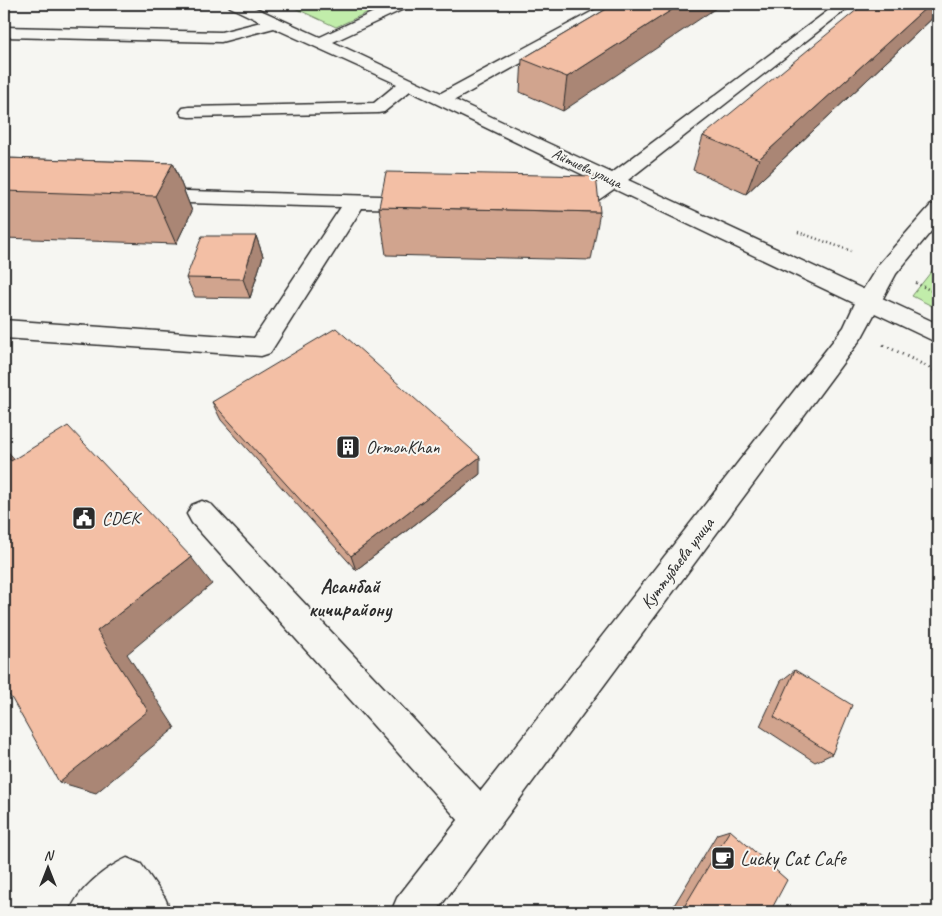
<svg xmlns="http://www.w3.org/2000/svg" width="942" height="916" font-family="Caveat,sans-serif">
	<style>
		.green { fill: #c1edaa; stroke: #768c6a }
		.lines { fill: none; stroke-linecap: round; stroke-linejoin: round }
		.minor-casing { stroke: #2b2b2b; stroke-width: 3 }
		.major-casing { stroke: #2b2b2b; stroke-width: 3 }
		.path-far2 { stroke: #2b2b2b; stroke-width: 2; stroke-dasharray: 0.5 2.5; stroke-linecap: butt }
		.path-far1 { stroke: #2b2b2b; stroke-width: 2.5; stroke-dasharray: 1 3; stroke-linecap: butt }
		.path { stroke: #2b2b2b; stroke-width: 3; stroke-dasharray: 1 4; stroke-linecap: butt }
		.minor { fill: #f6f6f2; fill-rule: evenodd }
		.major { fill: #f6f6f2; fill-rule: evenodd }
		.wall { fill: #d1a48e; stroke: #2b2b2b }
		.shaded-wall { fill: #aa8674; stroke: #2b2b2b }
		.building { fill: #f3bfa5; stroke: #2b2b2b }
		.labels { text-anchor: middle; stroke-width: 4; stroke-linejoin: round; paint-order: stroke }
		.far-street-label { font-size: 15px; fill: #2b2b2b; stroke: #f6f6f2 }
		.poi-label { font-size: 18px; fill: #2b2b2b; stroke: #f6f6f2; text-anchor: start }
		.street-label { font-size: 18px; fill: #2b2b2b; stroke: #f6f6f2 }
		.quarter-label { font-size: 20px; font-weight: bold; fill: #2b2b2b; stroke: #f6f6f2 }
		.near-poi-label { font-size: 21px; fill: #2b2b2b; stroke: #f6f6f2; text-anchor: start }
	</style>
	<rect width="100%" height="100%" fill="#f6f6f2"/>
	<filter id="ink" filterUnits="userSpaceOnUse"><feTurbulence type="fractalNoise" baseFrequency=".02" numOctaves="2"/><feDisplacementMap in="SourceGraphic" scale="10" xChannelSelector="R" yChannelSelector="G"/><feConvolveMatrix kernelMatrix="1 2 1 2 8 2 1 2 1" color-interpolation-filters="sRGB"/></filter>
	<g filter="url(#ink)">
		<!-- green -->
		<g class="green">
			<polygon points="286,4 386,4 336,27"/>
			<polygon points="938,263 938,309 912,296"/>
		</g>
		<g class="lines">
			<!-- minor casing -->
			<g class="minor-casing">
				<g id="minor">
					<path d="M228,4h19l73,33 71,-33h19l-2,3 -75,35 108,51 165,-89h18l-2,3 -167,93 157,73 225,-169h16l-225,176 310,144v19l-324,-154c-19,13 -33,26 -56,20l-3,-4 3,-4 15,-2 25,-17 -188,-91 -26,21 -6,1 -189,4 -6,-1 -3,-4 3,-4 6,-1 185,-4 23,-19 -123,-56 -53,14 -217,-5v-10l217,5 40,-10 -31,-15z"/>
					<polygon points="150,190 417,197 424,199 427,203 424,207 417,209 362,208 270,353 261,356 4,338 4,320 254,338 341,207 150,202 143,200 140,196 143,192"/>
					<polygon points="202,501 212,505 495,806 501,819 495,832 482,838 469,832 192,523 187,514 192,505"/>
					<path d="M127,858l14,6 24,34 6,14h-44l-3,-4 -5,4h-49c8,-23 35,-44 57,-54z"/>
				</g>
			</g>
			<!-- major casing -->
			<g class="major-casing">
				<polygon id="major" points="938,204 938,223 896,274 862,337 436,912 391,912 397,898 844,327 856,301 879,264 931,205"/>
			</g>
			<!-- path-far2 -->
			<polyline class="path-far2" points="196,4 204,8"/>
			<!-- path-far1 -->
			<g class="path-far1">
				<polyline points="798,232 851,251"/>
				<polyline points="916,283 938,294"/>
				<polyline points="883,345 886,347"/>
			</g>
			<!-- path -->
			<polyline class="path" points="884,345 938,372"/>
			<!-- minor -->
			<use href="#minor" class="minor"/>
			<!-- major -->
			<use href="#major" class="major"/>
		</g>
		<!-- wall -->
		<g class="wall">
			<polygon points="615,4 563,111 520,92 522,59"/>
			<polygon points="938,4 938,13 746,194 693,170 703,136"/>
			<polygon points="4,158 173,163 192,211 176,244 4,238"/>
			<polygon points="379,207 600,212 591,260 386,255"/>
			<polygon points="256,236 263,256 250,298 195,297 186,278"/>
			<polygon points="212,402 480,474 356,570 221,420"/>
			<polygon points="795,670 832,754 815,762 760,726 781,681"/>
			<polygon points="730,830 770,912 670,912 717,834"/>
		</g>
		<!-- shaded-wall -->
		<g class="shaded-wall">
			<polygon points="681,4 722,4 563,111 567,77"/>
			<polygon points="930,4 938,4 938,13 746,194 759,159"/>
			<polygon points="173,163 192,211 176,244 155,196"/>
			<polygon points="256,236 263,256 250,298 243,279"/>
			<polygon points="4,447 43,492 11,461 4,453"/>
			<polygon points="480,457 480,474 356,570 351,556"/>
			<polygon points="191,557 212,584 127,654 175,728 96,793 59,782 97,631"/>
		</g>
		<!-- building -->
		<g class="building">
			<polygon points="615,4 681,4 567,77 522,59"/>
			<polygon points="864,4 930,4 759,159 703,136"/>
			<polygon points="4,158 173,163 155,196 4,191"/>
			<polygon points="386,172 596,176 600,212 379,207"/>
			<polygon points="202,236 256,236 243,279 186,278"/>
			<polygon points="336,328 480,457 351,556 212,402"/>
			<polygon points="68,426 191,557 97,631 148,711 59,782 12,699 4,688 4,453 11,461"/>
			<polygon points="795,670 852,705 832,754 774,717"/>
			<polygon points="730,830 787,880 770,912 681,912"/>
		</g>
	</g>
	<!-- icons -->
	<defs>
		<g id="building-square" transform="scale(1.25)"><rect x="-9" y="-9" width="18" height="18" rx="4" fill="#2b2b2b" stroke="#f6f6f2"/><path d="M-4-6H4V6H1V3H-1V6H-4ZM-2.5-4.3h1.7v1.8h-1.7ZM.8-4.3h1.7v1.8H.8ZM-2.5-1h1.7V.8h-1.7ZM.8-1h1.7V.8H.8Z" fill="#fff"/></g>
		<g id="civic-square" transform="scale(1.25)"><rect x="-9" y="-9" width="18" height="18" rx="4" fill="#2b2b2b" stroke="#f6f6f2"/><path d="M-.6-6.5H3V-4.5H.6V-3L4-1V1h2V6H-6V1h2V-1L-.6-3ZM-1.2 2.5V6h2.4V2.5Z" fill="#fff"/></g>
		<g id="cafe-square" transform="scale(1.25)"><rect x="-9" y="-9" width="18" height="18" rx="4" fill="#2b2b2b" stroke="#f6f6f2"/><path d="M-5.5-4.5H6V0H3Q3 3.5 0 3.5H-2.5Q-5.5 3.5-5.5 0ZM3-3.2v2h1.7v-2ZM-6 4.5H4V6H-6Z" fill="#fff"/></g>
	</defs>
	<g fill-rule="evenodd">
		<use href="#building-square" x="348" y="447"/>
		<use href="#civic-square" x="84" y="518"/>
		<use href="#cafe-square" x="723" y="858"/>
	</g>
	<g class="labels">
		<!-- far-street labels -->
		<g class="far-street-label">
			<text transform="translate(587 168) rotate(25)" y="5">Айтиева улица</text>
		</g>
		<!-- poi labels -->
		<g class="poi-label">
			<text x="366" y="453">OrmonKhan</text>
			<text x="102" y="524">CDEK</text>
		</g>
		<!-- street labels -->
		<g class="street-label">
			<text transform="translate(677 563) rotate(-53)" y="6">Куттубаева улица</text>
		</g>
		<!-- quarter labels -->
		<g class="quarter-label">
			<text x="350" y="593">Асанбай<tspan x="350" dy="23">кичирайону</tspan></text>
		</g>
		<!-- near-poi labels -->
		<g class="near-poi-label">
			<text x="740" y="865">Lucky Cat Cafe</text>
		</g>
	</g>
	<!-- margin -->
	<rect width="942" height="916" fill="none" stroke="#f6f6f2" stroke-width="20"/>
	<rect x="10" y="10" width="922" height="896" fill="none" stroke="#2b2b2b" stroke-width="2" filter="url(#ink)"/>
	<!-- north arrow -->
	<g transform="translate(48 868)" stroke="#f6f6f2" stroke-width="4" paint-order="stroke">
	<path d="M0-4L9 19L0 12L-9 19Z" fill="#2b2b2b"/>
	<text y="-8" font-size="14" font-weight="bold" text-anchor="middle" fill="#2b2b2b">N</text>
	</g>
</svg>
